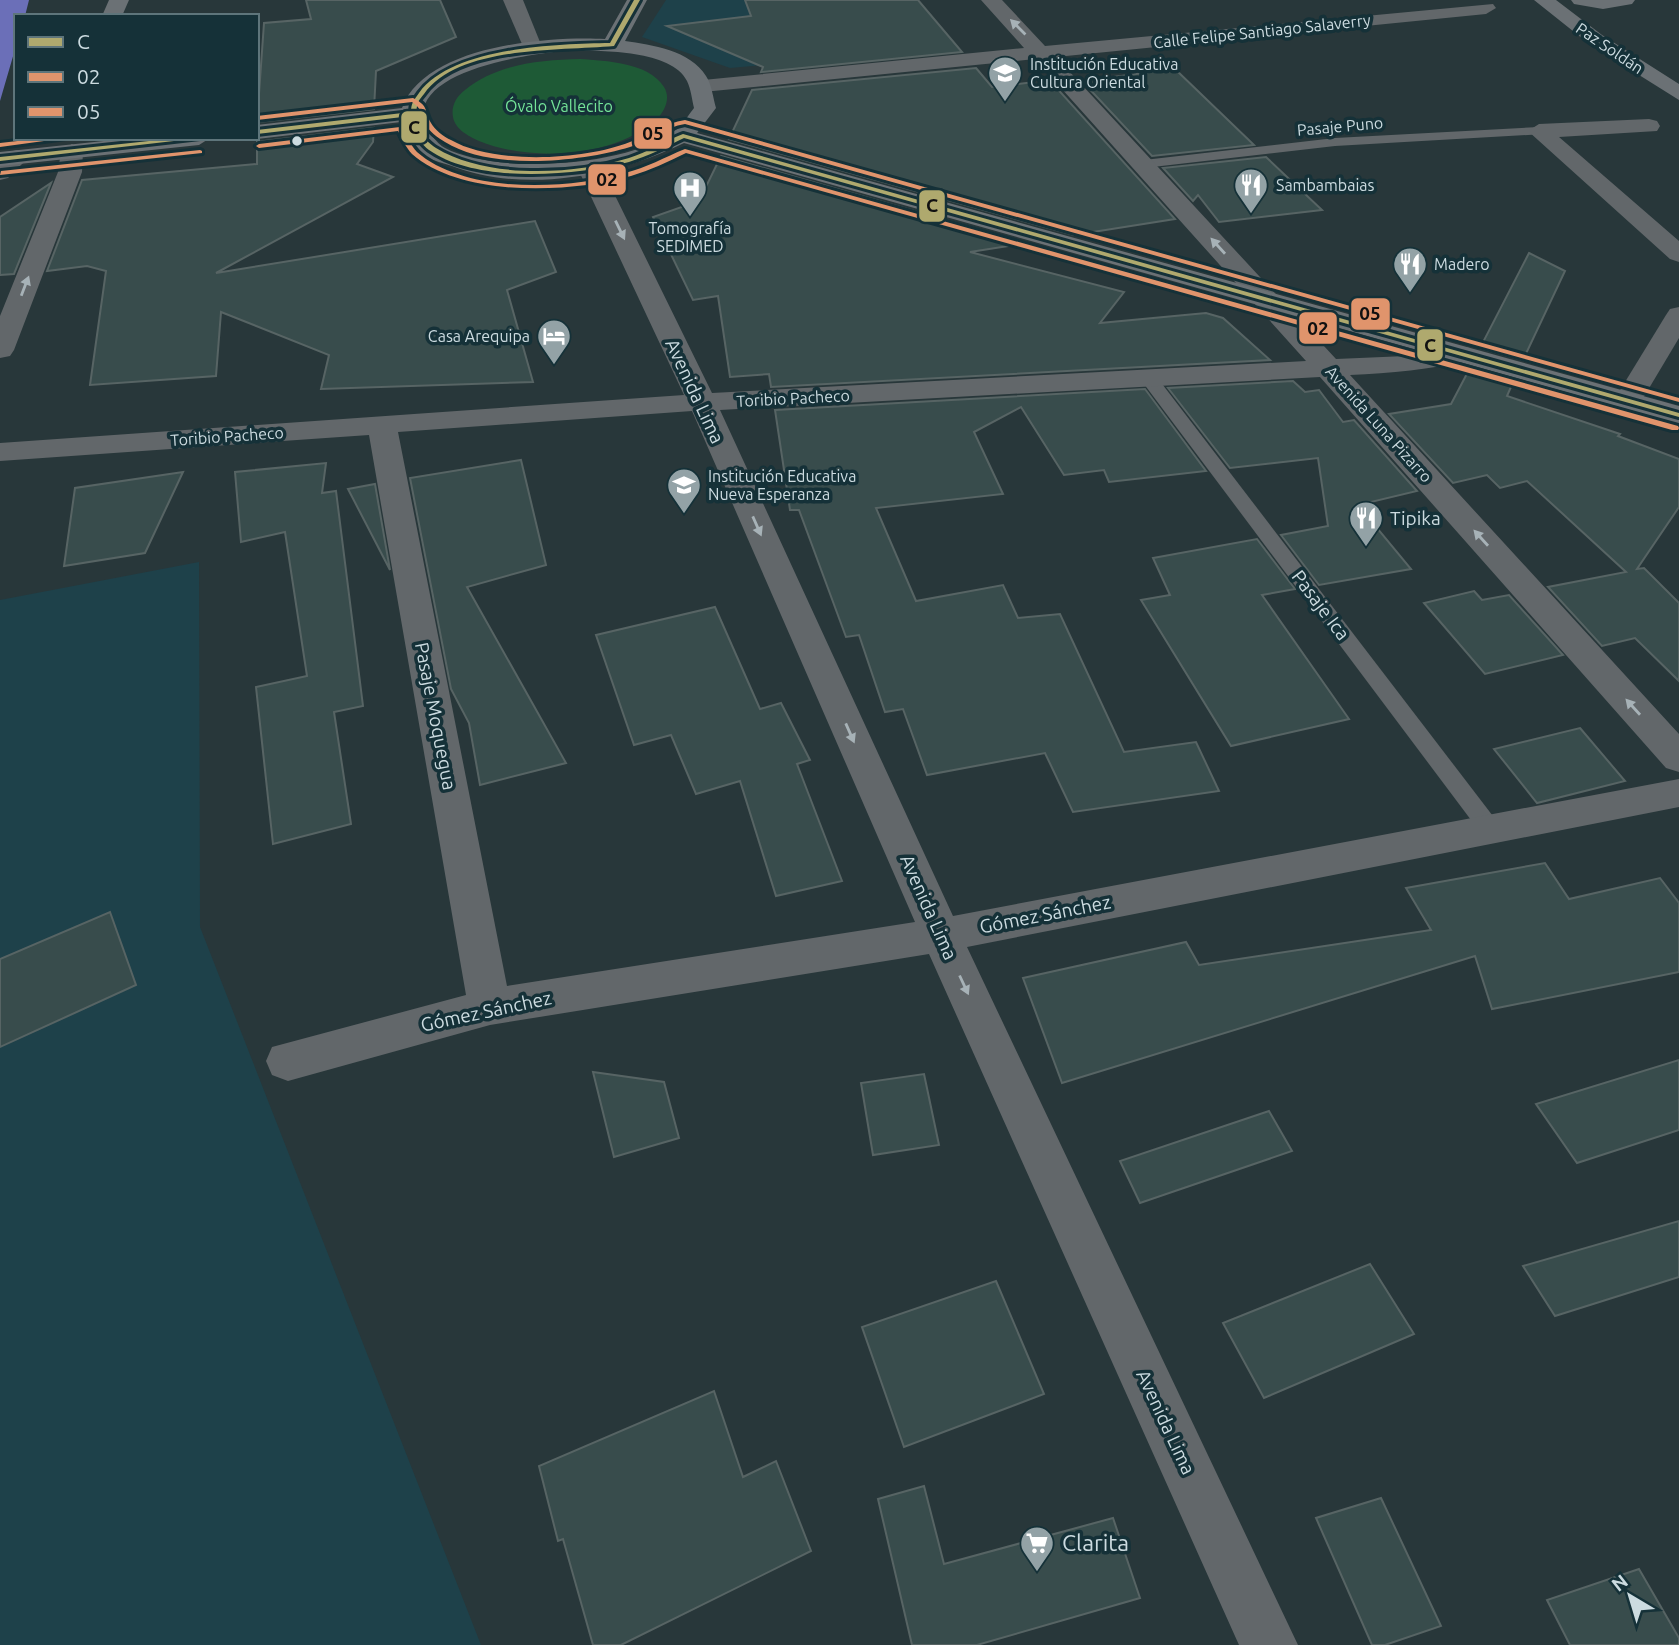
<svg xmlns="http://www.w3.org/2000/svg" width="1679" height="1645" font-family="Ubuntu,sans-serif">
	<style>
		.built { fill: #1e414a }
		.green { fill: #1e5a36 }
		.water { fill: #6b6fb8 }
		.building { fill: #384c4c; stroke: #576464; stroke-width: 2 }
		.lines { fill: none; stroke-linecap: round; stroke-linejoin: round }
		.lane { fill: #62676a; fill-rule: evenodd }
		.street { fill: #62676a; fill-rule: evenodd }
		.secondary { fill: #6b7175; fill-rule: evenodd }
		.bus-1-casing { stroke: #153138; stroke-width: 6 }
		.bus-2-casing { stroke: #153138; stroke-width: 6 }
		.bus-3-casing { stroke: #153138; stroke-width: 6 }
		.bus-1 { fill: #afa96e; fill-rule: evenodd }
		.bus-2 { fill: #e0946c; fill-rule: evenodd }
		.bus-3 { fill: #e0946c; fill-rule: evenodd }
		.oneway { fill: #a7b2b7 }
		.bus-dot { fill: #ccdbe0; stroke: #153138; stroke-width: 2.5 }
		.labels { text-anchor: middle; stroke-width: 7; stroke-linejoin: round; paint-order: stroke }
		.far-street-label { font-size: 16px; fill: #ccdbe0; stroke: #153138 }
		.far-poi-label { font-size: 16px; fill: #ccdbe0; stroke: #153138; text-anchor: start }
		.far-park-label { font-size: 16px; fill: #74e498; stroke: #153138 }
		.street-label { font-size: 19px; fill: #ccdbe0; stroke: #153138 }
		.poi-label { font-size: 19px; fill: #ccdbe0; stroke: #153138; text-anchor: start }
		.near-poi-label { font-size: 23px; fill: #ccdbe0; stroke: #153138; text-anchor: start }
		.line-badge { stroke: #153138; stroke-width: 2.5 }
		.pale-badge-label { font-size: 19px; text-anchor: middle; font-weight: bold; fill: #111 }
	</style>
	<rect width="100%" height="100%" fill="#28373a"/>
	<!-- built -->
	<g class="built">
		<polygon points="666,0 858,0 894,53 730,68 642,37"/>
		<polygon points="199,562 200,927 481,1645 0,1645 0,600"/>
	</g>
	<!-- green -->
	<path class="green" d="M580,59c26,2 68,3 84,28 7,11 1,24 -8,33 -43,38 -126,42 -177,21 -11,-5 -24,-12 -26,-24 -2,-11 3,-20 12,-27 32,-26 75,-30 115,-31z"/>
	<!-- water -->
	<polygon class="water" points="0,0 29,0 25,16 16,16 16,46 0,101"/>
	<!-- building -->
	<g class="building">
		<polygon points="306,0 440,0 456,37 376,71 374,109 257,122 264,23 311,19"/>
		<polygon points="745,0 918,0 962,52 761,72 763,67 667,26 751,16"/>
		<polygon points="976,68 992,87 1034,82 1038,87 1054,85 1175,219 1074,235 729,139 752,90"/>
		<polygon points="1175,69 1254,145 1152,156 1082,81"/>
		<polygon points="374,128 373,142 357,164 393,177 216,273 535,221 556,272 507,290 533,382 321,389 329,355 221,312 216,376 90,385 106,271 87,266 47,271 82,180 257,164 257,142"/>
		<polygon points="721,156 1027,243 970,252 1124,292 1100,323 1206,313 1223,318 1270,360 771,387 769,374 730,377 718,296 693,300 653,217 699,201"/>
		<polygon points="1266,157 1322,210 1219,222 1198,195 1193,201 1163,168"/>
		<polygon points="51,183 14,274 0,275 0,217"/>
		<polygon points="1529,253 1565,271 1523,360 1480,348"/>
		<polygon points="1470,368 1514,380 1507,396 1620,434 1618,436 1679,459 1679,507 1637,569 1644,568 1679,603 1679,681 1635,638 1602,646 1548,587 1626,572 1527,481 1500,488 1487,475 1453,483 1389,414 1451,404"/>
		<polygon points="1293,381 1305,392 1319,390 1343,422 1354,420 1417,491 1358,505 1411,569 1319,585 1281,535 1328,526 1318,458 1230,468 1168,388"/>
		<polygon points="1145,389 1206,471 1109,482 1104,470 1064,475 1021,407 974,432 1003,494 876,508 916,601 1003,585 1018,618 1060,614 1124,752 1196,742 1219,791 1073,812 1045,753 927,775 903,709 885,712 859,635 846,637 799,510 790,510 775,410"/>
		<polygon points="521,460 546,565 467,587 566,763 480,785 469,723 451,689 410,478"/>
		<polygon points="326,463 322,493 336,491 363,706 334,712 351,824 273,844 256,687 307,676 285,532 241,542 235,472"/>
		<polygon points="183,472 145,553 64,566 75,488"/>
		<polygon points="375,484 390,570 348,489"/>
		<polygon points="1257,539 1295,589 1262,595 1349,719 1231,746 1141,600 1170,595 1153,558"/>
		<polygon points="1474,591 1482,600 1509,595 1563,655 1485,674 1424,603"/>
		<polygon points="715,607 760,709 781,703 810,760 797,764 842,881 776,896 740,781 696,794 671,735 634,745 596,635"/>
		<polygon points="1580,728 1625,781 1537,803 1494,749"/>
		<polygon points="1545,863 1569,899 1660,878 1679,903 1679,972 1492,1009 1475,956 1062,1083 1023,978 1186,942 1199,965 1431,930 1406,888"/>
		<polygon points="110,912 136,985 0,1047 0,959"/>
		<polygon points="1679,1060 1679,1130 1577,1163 1536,1104"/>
		<polygon points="593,1072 664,1082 679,1138 614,1157"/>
		<polygon points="924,1074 939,1145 873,1155 861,1083"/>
		<polygon points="1269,1111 1292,1151 1140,1203 1120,1161"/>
		<polygon points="1679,1221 1679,1277 1555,1316 1523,1266"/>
		<polygon points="1370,1264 1414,1334 1264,1398 1223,1323"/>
		<polygon points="996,1281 1044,1394 904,1447 862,1327"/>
		<polygon points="714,1391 743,1477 776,1461 811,1551 621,1645 593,1645 563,1539 558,1541 539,1466"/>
		<polygon points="924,1486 944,1564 1113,1518 1140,1598 977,1645 912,1645 878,1499"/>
		<polygon points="1381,1498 1441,1626 1385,1645 1372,1645 1316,1518"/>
		<polygon points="1639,1569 1679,1638 1679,1645 1570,1645 1547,1600"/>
	</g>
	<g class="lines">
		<!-- lane -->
		<g class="lane">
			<polygon points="1539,127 1546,131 1544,134 1335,146 1144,168 1137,164 1144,160 1335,138"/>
			<polygon points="1150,375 1156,376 1499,824 1502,830 1499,836 1491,839 1483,836 1144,384 1144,376"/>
		</g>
		<!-- street -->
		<g class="street">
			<polygon points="503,0 523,0 542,47 539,51 525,51"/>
			<path d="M981,0h21l43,46 448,-42 3,4 -10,6 -430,43 280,302 70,-3 54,-10 10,2 4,6 -4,6c-40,10 -79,13 -120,15l329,359v38l-13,-4 -346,-391 -600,33 233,506 726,-137v28l-712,140 331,698h-59l-310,-691 -439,71 -202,56 -16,-6 -6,-14 6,-14 194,-52 -97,-560 -369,26v-18l684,-48 -106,-226 4,-5h16l4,5 110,224 594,-32 -271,-302 -332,33 -11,-6 11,-6 321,-32zM692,411l223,511 -408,64 -109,-554z"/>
			<polygon points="1649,119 1657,121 1660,126 1657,131 1559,137 1679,241 1679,262 1670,259 1528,131 1539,124"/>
			<polygon points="72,144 83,151 82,172 14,350 10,356 0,358 0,316 58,172 61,151"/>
			<polygon points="17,150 25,152 29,157 8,178 0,180 0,160 9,152"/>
			<polygon points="1679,307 1679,338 1642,400 1638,406 1628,409 1618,406 1614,400 1666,315 1670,309"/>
		</g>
		<!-- secondary -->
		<g class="secondary">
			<polygon points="109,0 129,0 122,16 102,16"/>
			<path d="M627,0h20l-22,41c27,4 65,9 81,35 6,9 7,22 10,32l-19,25 982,273v18l-995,-281c-68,33 -159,51 -232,23 -8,-3 -19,-5 -25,-9 -9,-7 -21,-25 -26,-35l-144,17 -2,-1 2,-13 145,-17c23,-63 147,-72 203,-69zM573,50c29,1 99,0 114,31 4,8 5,19 7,27 -5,6 -10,15 -17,21 -45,38 -181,46 -232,19 -8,-4 -21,-21 -22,-30 -4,-51 115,-65 150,-68z"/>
			<polygon points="1534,0 1556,0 1602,35 1679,84 1679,100 1588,43"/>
			<polygon points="1571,0 1635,0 1632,4 1603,9 1574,4"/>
			<polygon points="132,138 210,138 199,145 0,166 0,152"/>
		</g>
		<!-- bus-1 casing -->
		<g class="bus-1-casing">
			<g id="bus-1">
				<path d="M634,0h6l-26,46c-53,5 -155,-1 -190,48 -2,3 -5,5 -6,9 -3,7 -1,19 -1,27 6,6 12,14 19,18 51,31 137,27 193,10 19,-6 36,-17 54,-24l996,279v4l-995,-279c-18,9 -36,18 -55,24 -54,14 -152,22 -200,-12 -7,-5 -13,-14 -18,-20v-14l-154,18v-4l154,-18c0,-9 3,-12 8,-19 33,-46 138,-49 191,-50z"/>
				<polygon points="177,138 200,138 0,161 0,157"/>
			</g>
		</g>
		<!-- bus-2 casing -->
		<g class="bus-2-casing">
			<g id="bus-2">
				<path d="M400,127l3,2c4,7 8,17 14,23 48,42 150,38 208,21 21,-5 40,-16 60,-24l993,277 1,2 -1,2h-6l-986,-277c-18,9 -36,17 -55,23 -60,17 -169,22 -219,-22 -6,-6 -10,-16 -14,-23l-139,17 -3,-2 3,-2z"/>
				<polygon points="200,150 202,151 202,153 0,175 1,171"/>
			</g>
		</g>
		<!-- bus-3 casing -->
		<g class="bus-3-casing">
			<g id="bus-3">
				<path d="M413,98c17,9 10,11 18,25 3,6 13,14 20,17 43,25 134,20 179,2 19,-7 35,-19 55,-22l994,278v4l-994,-278c-20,3 -36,17 -55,23 -49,15 -139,24 -185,-5 -7,-4 -16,-11 -20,-18 -6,-12 -1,-13 -13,-22l-155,18v-4z"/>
				<polygon points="44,138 66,138 0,147 0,143"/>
			</g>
		</g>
		<!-- bus-1 -->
		<use href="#bus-1" class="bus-1"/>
		<!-- bus-2 -->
		<use href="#bus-2" class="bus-2"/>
		<!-- bus-3 -->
		<use href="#bus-3" class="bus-3"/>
	</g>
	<!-- one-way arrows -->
	<defs><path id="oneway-solid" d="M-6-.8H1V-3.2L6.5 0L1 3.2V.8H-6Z" transform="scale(1.75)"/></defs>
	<g class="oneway">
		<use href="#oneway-solid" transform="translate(1018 27) rotate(-135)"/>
		<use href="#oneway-solid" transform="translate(620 230) rotate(64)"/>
		<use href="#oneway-solid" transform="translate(1218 246) rotate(-132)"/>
		<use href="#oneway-solid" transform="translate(25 286) rotate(-69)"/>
		<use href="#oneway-solid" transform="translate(757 526) rotate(66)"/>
		<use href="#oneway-solid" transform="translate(1481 538) rotate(-132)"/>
		<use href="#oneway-solid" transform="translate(1633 707) rotate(-132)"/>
		<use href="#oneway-solid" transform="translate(850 733) rotate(66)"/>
		<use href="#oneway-solid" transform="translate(964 985) rotate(65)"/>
	</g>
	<!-- icons -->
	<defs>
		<g id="school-pin" transform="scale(1.75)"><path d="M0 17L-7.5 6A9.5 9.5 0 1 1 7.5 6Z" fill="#93a2a6" stroke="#153138"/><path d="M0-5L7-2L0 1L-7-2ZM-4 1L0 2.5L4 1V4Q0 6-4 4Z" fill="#fff"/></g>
		<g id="restaurant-pin" transform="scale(1.75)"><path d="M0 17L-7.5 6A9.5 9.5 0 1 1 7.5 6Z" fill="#93a2a6" stroke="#153138"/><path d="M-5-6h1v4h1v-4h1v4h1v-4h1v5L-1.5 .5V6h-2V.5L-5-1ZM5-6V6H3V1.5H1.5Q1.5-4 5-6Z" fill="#fff"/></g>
		<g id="hospital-pin" transform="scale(1.75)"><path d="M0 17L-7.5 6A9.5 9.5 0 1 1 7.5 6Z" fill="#93a2a6" stroke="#153138"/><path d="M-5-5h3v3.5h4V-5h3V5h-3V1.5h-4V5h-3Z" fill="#fff"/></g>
		<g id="hotel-pin" transform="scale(1.75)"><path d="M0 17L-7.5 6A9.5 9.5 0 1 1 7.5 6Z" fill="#93a2a6" stroke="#153138"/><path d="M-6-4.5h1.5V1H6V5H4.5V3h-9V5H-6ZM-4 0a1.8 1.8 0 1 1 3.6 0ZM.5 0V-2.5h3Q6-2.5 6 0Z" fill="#fff"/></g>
		<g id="supermarket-pin" transform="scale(1.75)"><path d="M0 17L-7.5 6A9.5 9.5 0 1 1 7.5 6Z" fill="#93a2a6" stroke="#153138"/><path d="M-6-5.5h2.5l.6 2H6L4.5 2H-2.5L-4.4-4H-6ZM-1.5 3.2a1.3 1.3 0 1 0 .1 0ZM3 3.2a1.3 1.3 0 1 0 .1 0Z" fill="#fff"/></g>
	</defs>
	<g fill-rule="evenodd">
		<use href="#school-pin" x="1005" y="73"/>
		<use href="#restaurant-pin" x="1251" y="185"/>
		<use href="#hospital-pin" x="690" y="188"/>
		<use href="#restaurant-pin" x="1410" y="264"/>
		<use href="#hotel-pin" x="554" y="336"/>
		<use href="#school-pin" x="684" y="485"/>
		<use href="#restaurant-pin" x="1366" y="518"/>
		<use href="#supermarket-pin" x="1037" y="1543"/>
	</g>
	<!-- markers -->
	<circle class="bus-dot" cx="297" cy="141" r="6"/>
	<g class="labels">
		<!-- far-street labels -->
		<g class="far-street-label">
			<text transform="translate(1262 31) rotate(-6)" y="6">Calle Felipe Santiago Salaverry</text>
			<text transform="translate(1610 48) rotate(34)" y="6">Paz Soldán</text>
			<text transform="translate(1340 126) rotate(-5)" y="6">Pasaje Puno</text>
			<text transform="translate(793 398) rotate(-3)" y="6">Toribio Pacheco</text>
			<text transform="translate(1379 424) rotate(48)" y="6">Avenida Luna Pizarro</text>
			<text transform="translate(227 436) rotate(-4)" y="6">Toribio Pacheco</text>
		</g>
		<!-- far-poi labels -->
		<g class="far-poi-label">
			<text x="1030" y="70">Institución Educativa<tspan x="1030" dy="18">Cultura Oriental</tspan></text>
			<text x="1276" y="191">Sambambaias</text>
			<text x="690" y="234" text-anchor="middle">Tomografía<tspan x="690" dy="18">SEDIMED</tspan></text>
			<text x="1434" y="270">Madero</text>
			<text x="530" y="342" text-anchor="end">Casa Arequipa</text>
			<text x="708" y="482">Institución Educativa<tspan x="708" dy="18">Nueva Esperanza</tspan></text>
		</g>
		<!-- far-park labels -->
		<g class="far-park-label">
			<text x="559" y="112">Óvalo Vallecito</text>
		</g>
		<!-- street labels -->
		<g class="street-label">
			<text transform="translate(695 391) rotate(65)" y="7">Avenida Lima</text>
			<text transform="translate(1321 605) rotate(53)" y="7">Pasaje Ica</text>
			<text transform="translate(436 716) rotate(79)" y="7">Pasaje Moquegua</text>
			<text transform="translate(929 907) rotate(66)" y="7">Avenida Lima</text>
			<text transform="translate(1045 914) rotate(-11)" y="7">Gómez Sánchez</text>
			<text transform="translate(486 1011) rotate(-12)" y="7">Gómez Sánchez</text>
			<text transform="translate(1166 1422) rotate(65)" y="7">Avenida Lima</text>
		</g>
		<!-- poi labels -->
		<g class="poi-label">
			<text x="1390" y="525">Tipika</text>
		</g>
		<!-- near-poi labels -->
		<g class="near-poi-label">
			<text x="1062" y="1551">Clarita</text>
		</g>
	</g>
	<g class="line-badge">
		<rect x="400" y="110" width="28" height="34" rx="7" fill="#afa96e"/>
		<rect x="633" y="117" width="40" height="33" rx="7" fill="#e0946c"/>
		<rect x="587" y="163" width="40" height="33" rx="7" fill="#e0946c"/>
		<rect x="918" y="189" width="28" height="34" rx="7" fill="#afa96e"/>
		<rect x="1350" y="297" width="41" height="34" rx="7" fill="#e0946c"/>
		<rect x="1298" y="311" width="40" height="34" rx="7" fill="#e0946c"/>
		<rect x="1416" y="328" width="28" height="34" rx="7" fill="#afa96e"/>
	</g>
	<g class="pale-badge-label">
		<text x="414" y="134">C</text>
		<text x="653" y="140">05</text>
		<text x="607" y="186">02</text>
		<text x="932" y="212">C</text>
		<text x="1370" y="320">05</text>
		<text x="1318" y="335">02</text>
		<text x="1430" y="352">C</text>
	</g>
	<!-- legend -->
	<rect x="14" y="14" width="245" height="126" fill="#153138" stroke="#5e757b" stroke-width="2"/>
	<rect x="28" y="37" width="35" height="10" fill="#afa96e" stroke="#5e757b" stroke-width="2"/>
	<text x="77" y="49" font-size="21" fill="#ccdbe0">C</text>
	<rect x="28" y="72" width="35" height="10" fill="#e0946c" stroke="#5e757b" stroke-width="2"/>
	<text x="77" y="84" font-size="21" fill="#ccdbe0">02</text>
	<rect x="28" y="107" width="35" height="10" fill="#e0946c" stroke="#5e757b" stroke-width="2"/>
	<text x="77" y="119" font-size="21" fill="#ccdbe0">05</text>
	<!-- north arrow -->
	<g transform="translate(1630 1596) rotate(322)" stroke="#153138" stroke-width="5" paint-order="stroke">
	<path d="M0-5L12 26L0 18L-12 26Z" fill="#ccdbe0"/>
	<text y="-10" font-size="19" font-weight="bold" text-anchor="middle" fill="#ccdbe0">N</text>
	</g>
</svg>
